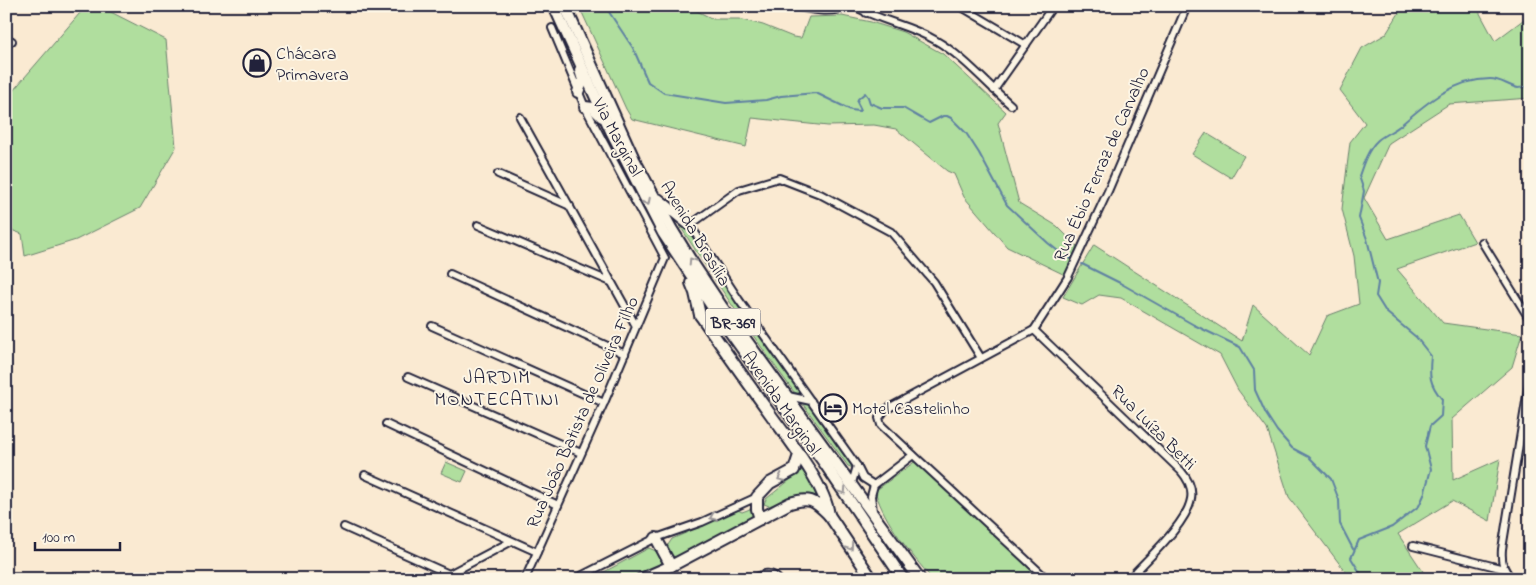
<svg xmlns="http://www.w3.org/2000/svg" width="1536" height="585" font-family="'Indie Flower',sans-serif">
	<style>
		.green { fill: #b0de9e; stroke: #69806c }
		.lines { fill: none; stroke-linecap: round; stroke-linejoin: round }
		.stream { stroke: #5f81a2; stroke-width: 2 }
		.minor-casing { stroke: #22223b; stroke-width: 10 }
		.primary-casing { stroke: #22223b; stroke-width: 14 }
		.trunk-casing { stroke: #22223b; stroke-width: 14 }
		.minor { stroke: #fcf5e5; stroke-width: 6 }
		.primary { stroke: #fcf5e5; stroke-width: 10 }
		.trunk { stroke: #fcf5e5; stroke-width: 10 }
		.oneway { stroke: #9a9698 }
		.labels { text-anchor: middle; stroke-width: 4; stroke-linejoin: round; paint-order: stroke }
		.shield { fill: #fcf5e5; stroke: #63616e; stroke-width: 1 }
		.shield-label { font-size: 16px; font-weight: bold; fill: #22223b }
		.poi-label { font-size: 18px; fill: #22223b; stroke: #fcf5e5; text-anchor: start }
		.street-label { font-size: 18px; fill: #22223b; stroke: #fcf5e5 }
		.neighbourhood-label { font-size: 19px; letter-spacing: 1px; fill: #22223b; stroke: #fcf5e5 }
	</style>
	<rect width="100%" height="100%" fill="#faead2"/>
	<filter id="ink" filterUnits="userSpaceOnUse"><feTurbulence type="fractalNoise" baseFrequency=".02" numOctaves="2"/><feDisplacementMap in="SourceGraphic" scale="10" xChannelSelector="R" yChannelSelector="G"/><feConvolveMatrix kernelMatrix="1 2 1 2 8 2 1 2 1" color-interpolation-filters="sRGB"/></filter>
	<g filter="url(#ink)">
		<!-- green -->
		<g class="green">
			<polygon points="86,6 99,6 166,40 176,147 140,208 76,240 25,256 22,234 6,228 6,99"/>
			<polygon points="579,6 687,6 713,19 739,19 763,25 793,37 801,38 809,17 842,16 871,22 903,32 943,54 1006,112 998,123 1019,203 1057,226 1077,246 1065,275 1007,247 964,197 954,174 947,171 896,129 874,125 828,126 752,118 746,147 632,119 626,109"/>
			<polygon points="1398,6 1476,6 1495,41 1527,17 1530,14 1530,98 1449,104 1389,143 1364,198 1388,239 1459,215 1475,242 1397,269 1443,323 1522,334 1512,367 1452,419 1453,480 1500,459 1490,521 1452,501 1398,534 1428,579 1351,579 1289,497 1267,429 1238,390 1220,355 1121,298 1099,295 1082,305 1063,297 1094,245 1242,341 1253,305 1309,355 1327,316 1359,304 1354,256 1342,209 1350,142 1365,123 1340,90 1362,48 1386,34 1399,13"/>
			<polygon points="1206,133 1244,156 1231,178 1192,154"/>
			<path d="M680,222l6,5 8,9 109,159 -9,-3c-40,-54 -78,-109 -114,-166z"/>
			<polygon points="804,402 810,406 850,460 853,468 848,466 802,403"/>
			<path d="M917,460l128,119h-113c-22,-27 -47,-55 -57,-88z"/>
			<polygon points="446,462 467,471 462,482 441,473"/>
			<path d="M805,469l15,28c-19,-6 -34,2 -51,9l-5,-2 2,-5 35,-28z"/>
			<polygon points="750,509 754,509 755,513 751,518 680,557 671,556 666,548 672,539 738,510 742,512"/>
			<polygon points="649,548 658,552 664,565 640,579 591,579"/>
		</g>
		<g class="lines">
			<!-- stream -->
			<g class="stream">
				<polyline points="605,6 633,48 648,82 664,93 726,103 766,100 781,96 816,93 851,110 859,111 861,110 857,102 858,99 865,93 868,97 870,103 882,108 903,108 929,123 943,116 947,116 951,118 966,133 979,153 1007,205 1048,243 1063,255 1072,259"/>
				<polyline points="1082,264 1120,283 1194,325 1240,347 1254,370 1255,390 1266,414 1277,431 1292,448 1309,457 1331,479 1339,500 1340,524 1353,549"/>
				<path d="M1364,579l-13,-21 8,-18 33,-13 27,-21 5,-11 7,-26 -6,-23 5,-20 11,-10 1,-17c-13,-15 -13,-24 -11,-43l-15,-19 -30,-25 -10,-16 2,-13 -11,-44 -8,-21 5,-27 -5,-15c4,-12 9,-27 19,-36 7,-6 16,-9 23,-15 25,-22 53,-46 89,-46 11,0 18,7 28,9 4,0 9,-2 12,-2"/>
			</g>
			<!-- minor casing -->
			<g class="minor-casing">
				<g id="minor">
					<path d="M793,6c20,4 38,8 57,0"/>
					<path d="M854,6c26,15 55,19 81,34 27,15 52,44 76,65"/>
					<polyline points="960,6 1026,45"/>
					<polyline points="866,13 870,6"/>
					<polyline points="6,38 12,41"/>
					<polyline points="994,90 1053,6"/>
					<polyline points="520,117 636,326"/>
					<polyline points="498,174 570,206"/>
					<polyline points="478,225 611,282"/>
					<polyline points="1482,242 1530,320"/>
					<polyline points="450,274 625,354"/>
					<polyline points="432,326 604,403"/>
					<path d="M1034,330l147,141c7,8 12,17 10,28 -4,25 -45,61 -62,80"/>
					<polyline points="408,377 581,453"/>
					<polyline points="788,396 811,401"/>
					<polyline points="386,424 558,505"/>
					<polyline points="365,475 537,552"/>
					<polyline points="852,483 857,466"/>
					<polyline points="874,485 863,478 857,466 739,300 690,225 739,190 779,178 820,194 891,232 934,282 981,358"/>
					<polyline points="873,511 871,496 874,485 913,455"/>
					<polyline points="344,527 449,574"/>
					<polyline points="1413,546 1504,569"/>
					<polyline points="440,579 510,542"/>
					<polyline points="525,579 604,403 665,258 585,107 552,28"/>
					<polyline points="575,579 656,538 702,522 757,497"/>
					<path d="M753,579c10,-5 17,-9 25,0"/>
					<polyline points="1047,579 881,425 879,418 885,410 1034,330 1068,277 1108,191 1187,6"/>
					<path d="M1512,579c-9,-10 -11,-17 -10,-30l28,-172"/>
				</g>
			</g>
			<!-- primary casing -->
			<g class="primary-casing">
				<g id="primary">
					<path d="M700,315c23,33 47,67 71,100 18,25 54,70 58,100"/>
					<polyline points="760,519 757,509 757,497 770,483 794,470 799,455"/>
					<polyline points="656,538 671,566"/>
					<path d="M641,579l30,-13 119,-63c19,-6 24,-3 38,11"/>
				</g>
			</g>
			<!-- trunk casing -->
			<g class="trunk-casing">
				<g id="trunk">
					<polyline points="554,6 611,131 663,233 715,311 825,464 903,579"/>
					<polyline points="565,6 634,159 671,228 690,259 722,307 920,579"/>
					<polyline points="578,92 583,80 580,70"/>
					<polyline points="585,107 593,108 602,117"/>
					<polyline points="658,199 690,225"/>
					<polyline points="691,283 695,293 700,315"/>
					<polyline points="829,515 872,579"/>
				</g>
			</g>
			<!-- minor -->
			<use href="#minor" class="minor"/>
			<!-- primary -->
			<use href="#primary" class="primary"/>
			<!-- trunk -->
			<use href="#trunk" class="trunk"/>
		</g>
		<!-- one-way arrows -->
		<defs><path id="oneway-chevron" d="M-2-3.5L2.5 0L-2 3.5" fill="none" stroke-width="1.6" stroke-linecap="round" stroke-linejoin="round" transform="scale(1.25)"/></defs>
		<g class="oneway">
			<use href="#oneway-chevron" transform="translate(647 202) rotate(63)"/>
			<use href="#oneway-chevron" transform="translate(692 261) rotate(-123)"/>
			<use href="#oneway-chevron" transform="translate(781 478) rotate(154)"/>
			<use href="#oneway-chevron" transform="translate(843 491) rotate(56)"/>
			<use href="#oneway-chevron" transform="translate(713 517) rotate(157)"/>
			<use href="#oneway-chevron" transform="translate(850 547) rotate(56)"/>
		</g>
	</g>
	<!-- icons -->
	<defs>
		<g id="shop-ring" transform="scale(1.4375)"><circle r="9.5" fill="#fcf5e5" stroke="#22223b" stroke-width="1.5"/><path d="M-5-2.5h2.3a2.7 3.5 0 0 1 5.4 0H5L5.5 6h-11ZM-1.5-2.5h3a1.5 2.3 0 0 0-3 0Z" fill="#22223b"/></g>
		<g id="hotel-ring" transform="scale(1.4375)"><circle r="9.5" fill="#fcf5e5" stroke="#22223b" stroke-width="1.5"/><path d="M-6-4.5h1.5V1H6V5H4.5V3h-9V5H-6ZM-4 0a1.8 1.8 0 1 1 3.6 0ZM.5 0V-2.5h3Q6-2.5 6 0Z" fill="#22223b"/></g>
	</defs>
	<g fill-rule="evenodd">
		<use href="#shop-ring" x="257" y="63"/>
		<use href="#hotel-ring" x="833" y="408"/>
	</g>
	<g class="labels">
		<!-- shield labels -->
		<rect class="shield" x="705.5" y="308.5" width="55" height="27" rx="4"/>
		<g class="shield-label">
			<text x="733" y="328">BR-369</text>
		</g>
		<!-- poi labels -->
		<g class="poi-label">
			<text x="276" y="59">Chácara<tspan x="276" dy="21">Primavera</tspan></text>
			<text x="852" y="414">Motel Castelinho</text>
		</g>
		<!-- street labels -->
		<g class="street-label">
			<text transform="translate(618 137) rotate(62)" y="6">Via Marginal</text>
			<text transform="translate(1101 164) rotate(-66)" y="6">Rua Ébio Ferraz de Carvalho</text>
			<text transform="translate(696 233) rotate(59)" y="6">Avenida Brasília</text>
			<text transform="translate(782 403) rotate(55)" y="6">Avenida Marginal</text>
			<text transform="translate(582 412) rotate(-66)" y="6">Rua João Batista de Oliveira Filho</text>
			<text transform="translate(1154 427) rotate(45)" y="6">Rua Luíza Betti</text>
		</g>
		<!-- neighbourhood labels -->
		<g class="neighbourhood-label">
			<text x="497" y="383">JARDIM<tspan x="497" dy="22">MONTECATINI</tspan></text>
		</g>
	</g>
	<!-- margin -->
	<rect width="1536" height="585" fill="none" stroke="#fcf5e5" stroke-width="25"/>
	<rect x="12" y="12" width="1511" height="560" fill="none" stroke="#22223b" stroke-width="2" filter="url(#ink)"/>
	<!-- scale -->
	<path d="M35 542v8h85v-8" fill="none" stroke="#22223b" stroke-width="2.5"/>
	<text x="42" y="542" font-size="15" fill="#22223b" stroke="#fcf5e5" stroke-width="4" paint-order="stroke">100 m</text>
</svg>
